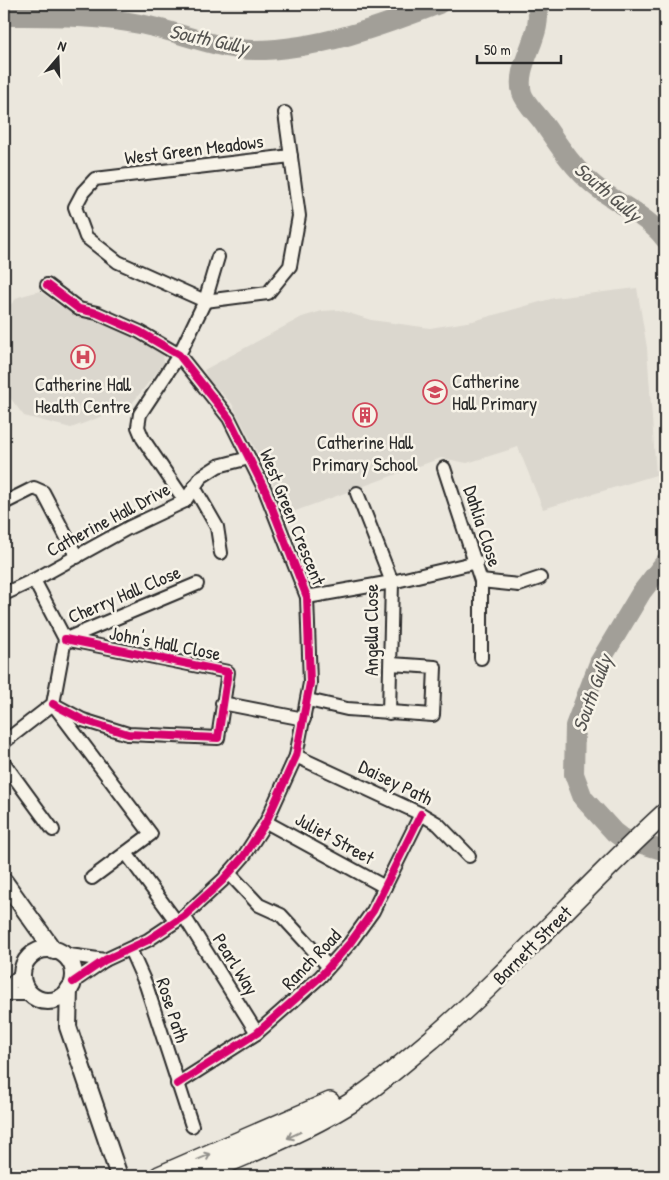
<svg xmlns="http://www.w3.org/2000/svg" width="669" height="1180" font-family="'Patrick Hand',sans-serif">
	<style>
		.built { fill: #dbd7ce }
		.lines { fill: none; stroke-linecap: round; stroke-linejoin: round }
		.river { stroke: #a29f98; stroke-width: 20 }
		.minor-casing { stroke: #2b2b2b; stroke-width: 16 }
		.tertiary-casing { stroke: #2b2b2b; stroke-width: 20 }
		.secondary-casing { stroke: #2b2b2b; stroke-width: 22 }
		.minor { stroke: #f7f3e8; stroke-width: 12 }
		.tertiary { stroke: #f7f3e8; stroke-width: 16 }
		.secondary { stroke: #f7f3e8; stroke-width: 19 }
		.cycleway-casing { stroke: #f7f3e8; stroke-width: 11 }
		.cycleway { stroke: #d6006c; stroke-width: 8 }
		.oneway { stroke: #918f8a }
		.labels { text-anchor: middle; stroke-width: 5; stroke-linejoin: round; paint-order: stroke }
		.street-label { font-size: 19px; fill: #2b2b2b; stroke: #f7f3e8 }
		.poi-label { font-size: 19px; fill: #2b2b2b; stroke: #f7f3e8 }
		.water-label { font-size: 20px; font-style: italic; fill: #555451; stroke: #f7f3e8 }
	</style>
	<rect width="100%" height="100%" fill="#ebe7dd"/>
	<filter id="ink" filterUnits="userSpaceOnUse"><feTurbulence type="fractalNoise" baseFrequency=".02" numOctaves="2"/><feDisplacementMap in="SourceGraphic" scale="10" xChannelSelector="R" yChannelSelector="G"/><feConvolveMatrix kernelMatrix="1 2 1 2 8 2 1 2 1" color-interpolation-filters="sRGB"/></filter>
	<g filter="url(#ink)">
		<!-- built -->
		<g class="built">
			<polygon points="637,288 647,348 656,475 543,509 518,447 467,463 441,458 287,514 270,477 232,404 209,380 204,370 302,317 322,311 339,310 371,320 430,328 473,321 554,298"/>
			<polygon points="40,291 58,305 105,325 129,327 163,352 164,363 130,406 71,428 24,416 8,395 4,381 4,311 18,297"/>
		</g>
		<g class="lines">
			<!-- river -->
			<g class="river">
				<path d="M536,4c10,30 -22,59 -14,89 3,10 16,22 22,31 15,22 30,45 51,62 21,17 54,31 70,53"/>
				<path d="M4,16c45,0 91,-1 136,8 37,7 78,26 115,26 62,0 127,-24 184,-46"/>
				<polyline points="665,562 641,593 599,663 575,726 574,774 583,798 614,832 622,838 665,851"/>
			</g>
			<!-- minor casing -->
			<g class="minor-casing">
				<g id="minor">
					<polyline points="218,257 205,301 268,293 290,266 299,216 285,113"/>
					<polyline points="47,285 79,309 97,313 140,332 179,355 229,418 265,490 307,597 310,683 296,756 266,822 244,856 223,880 184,916 148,940 105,960 73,982"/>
					<polyline points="444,468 481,581 481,658"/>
					<polyline points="194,487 217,527 221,553"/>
					<polyline points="357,493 392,582 389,713"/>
					<polyline points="185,501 143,439 138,427 140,414 179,355 205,301 118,262 86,237 75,207 83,192 95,179 291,156"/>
					<polyline points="4,503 34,488 43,492 77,557"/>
					<polyline points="481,581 519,585 540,578"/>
					<polyline points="4,594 34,580 128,528 185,501 201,477 218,466 249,458"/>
					<polyline points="307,597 392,582 477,562"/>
					<polyline points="66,639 197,584"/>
					<polyline points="308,700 347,709 433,715 435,667 391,664"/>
					<polyline points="222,703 304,719"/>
					<polyline points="53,704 83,720 128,734 218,738 228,672 65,639"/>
					<polyline points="56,708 151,834 92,878"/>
					<polyline points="4,742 53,704 65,639 34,580"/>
					<polyline points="296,756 421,814 438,824 469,856"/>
					<polyline points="4,763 53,830"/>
					<polyline points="266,822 385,887"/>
					<polyline points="126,853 176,921"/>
					<polyline points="229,873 259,905 281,915 328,966"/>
					<polyline points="184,916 257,1033"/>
					<polyline points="130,949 146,985 192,1126"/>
					<polyline points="62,954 105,960"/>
					<polyline points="4,991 22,973"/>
					<polyline points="4,994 31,994"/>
					<polyline points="177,1084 257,1033 320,977 350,943 373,911 421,814"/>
				</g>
			</g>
			<!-- tertiary casing -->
			<g class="tertiary-casing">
				<g id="tertiary">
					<polyline points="4,881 54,951"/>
					<circle cx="48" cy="975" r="26"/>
					<polyline points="69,989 68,1027 119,1176"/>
				</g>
			</g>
			<!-- secondary casing -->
			<g class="secondary-casing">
				<g id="secondary">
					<polyline points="159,1176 330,1102"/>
					<path d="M196,1176c52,-22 104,-42 153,-72 30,-19 56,-43 83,-65 82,-71 153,-153 233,-226"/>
				</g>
			</g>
			<!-- minor -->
			<use href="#minor" class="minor"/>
			<!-- tertiary -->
			<use href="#tertiary" class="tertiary"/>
			<!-- secondary -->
			<use href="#secondary" class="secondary"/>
			<!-- cycleway casing -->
			<g class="cycleway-casing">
				<g id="cycleway">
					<polyline points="47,285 79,309 97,313 140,332 179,355 229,418 265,490 307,597 310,683 296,756 266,822 244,856 223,880 184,916 148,940 105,960 73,982"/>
					<polyline points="53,704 83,720 128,734 218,738 228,672 65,639"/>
					<polyline points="177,1084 257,1033 320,977 350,943 373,911 421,814"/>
				</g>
			</g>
			<!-- cycleway -->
			<use href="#cycleway" class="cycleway"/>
		</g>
		<!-- one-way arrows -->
		<defs><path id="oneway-shaft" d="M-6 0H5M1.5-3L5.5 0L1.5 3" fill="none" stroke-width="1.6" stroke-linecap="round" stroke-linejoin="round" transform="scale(1.25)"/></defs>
		<g class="oneway">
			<use href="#oneway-shaft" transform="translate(294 1135) rotate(155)"/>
			<use href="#oneway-shaft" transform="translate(204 1157) rotate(-23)"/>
		</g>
	</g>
	<!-- icons -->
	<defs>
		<g id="hospital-ring" transform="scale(1.25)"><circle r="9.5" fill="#f7f3e8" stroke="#d1495b" stroke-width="1.5"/><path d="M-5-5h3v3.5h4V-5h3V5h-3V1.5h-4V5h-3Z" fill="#d1495b"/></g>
		<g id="school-ring" transform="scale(1.25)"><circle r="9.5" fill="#f7f3e8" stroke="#d1495b" stroke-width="1.5"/><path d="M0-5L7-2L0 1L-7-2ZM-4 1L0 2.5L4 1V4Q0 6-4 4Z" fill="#d1495b"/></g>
		<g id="building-ring" transform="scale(1.25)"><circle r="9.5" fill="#f7f3e8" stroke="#d1495b" stroke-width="1.5"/><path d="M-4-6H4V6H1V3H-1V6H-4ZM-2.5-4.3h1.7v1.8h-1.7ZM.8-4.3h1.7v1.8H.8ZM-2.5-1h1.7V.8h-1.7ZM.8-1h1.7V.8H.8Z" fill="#d1495b"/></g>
	</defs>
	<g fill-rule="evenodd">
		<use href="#hospital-ring" x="83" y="357"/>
		<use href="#school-ring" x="435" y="392"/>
		<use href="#building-ring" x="365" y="415"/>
	</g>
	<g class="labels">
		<!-- street labels -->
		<g class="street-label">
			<text transform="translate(194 149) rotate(-7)" y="7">West Green Meadows</text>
			<text transform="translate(293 517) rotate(68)" y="7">West Green Crescent</text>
			<text transform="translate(108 519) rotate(-28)" y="7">Catherine Hall Drive</text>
			<text transform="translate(483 526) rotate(72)" y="7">Dahlia Close</text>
			<text transform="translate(124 594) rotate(-23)" y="7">Cherry Hall Close</text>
			<text transform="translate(371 630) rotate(-90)" y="7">Angella Close</text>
			<text transform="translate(165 643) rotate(11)" y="7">John's Hall Close</text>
			<text transform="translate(396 782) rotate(26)" y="7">Daisey Path</text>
			<text transform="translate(335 838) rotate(29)" y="7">Juliet Street</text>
			<text transform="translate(532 945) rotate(-45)" y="7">Barnett Street</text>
			<text transform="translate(311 959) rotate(-46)" y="7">Ranch Road</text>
			<text transform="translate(236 964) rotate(58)" y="7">Pearl Way</text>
			<text transform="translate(173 1010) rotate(72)" y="7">Rose Path</text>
		</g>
		<!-- poi labels -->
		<g class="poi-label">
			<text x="452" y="388" text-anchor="start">Catherine<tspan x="452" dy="22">Hall Primary</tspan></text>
			<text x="83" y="391">Catherine Hall<tspan x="83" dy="22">Health Centre</tspan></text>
			<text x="365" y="449">Catherine Hall<tspan x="365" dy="22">Primary School</tspan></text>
		</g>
		<!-- water labels -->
		<g class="water-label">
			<text transform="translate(209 39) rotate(12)" y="7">South Gully</text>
			<text transform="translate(608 192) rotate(40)" y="7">South Gully</text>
			<text transform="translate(592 693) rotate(-70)" y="7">South Gully</text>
		</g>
	</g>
	<!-- margin -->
	<rect width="669" height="1180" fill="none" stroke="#f7f3e8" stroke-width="20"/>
	<rect x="10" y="10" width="649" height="1160" fill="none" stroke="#2b2b2b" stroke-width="2" filter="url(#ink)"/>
	<!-- north arrow -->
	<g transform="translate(58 58) rotate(19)" stroke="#f7f3e8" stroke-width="4" paint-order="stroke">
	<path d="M0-4L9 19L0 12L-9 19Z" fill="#2b2b2b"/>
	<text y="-8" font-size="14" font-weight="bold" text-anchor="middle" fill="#2b2b2b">N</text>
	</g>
	<!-- scale -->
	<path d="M477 55v8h84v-8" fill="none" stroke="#2b2b2b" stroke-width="2.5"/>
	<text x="484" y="55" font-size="15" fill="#2b2b2b" stroke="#f7f3e8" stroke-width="4" paint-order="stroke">50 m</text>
</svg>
